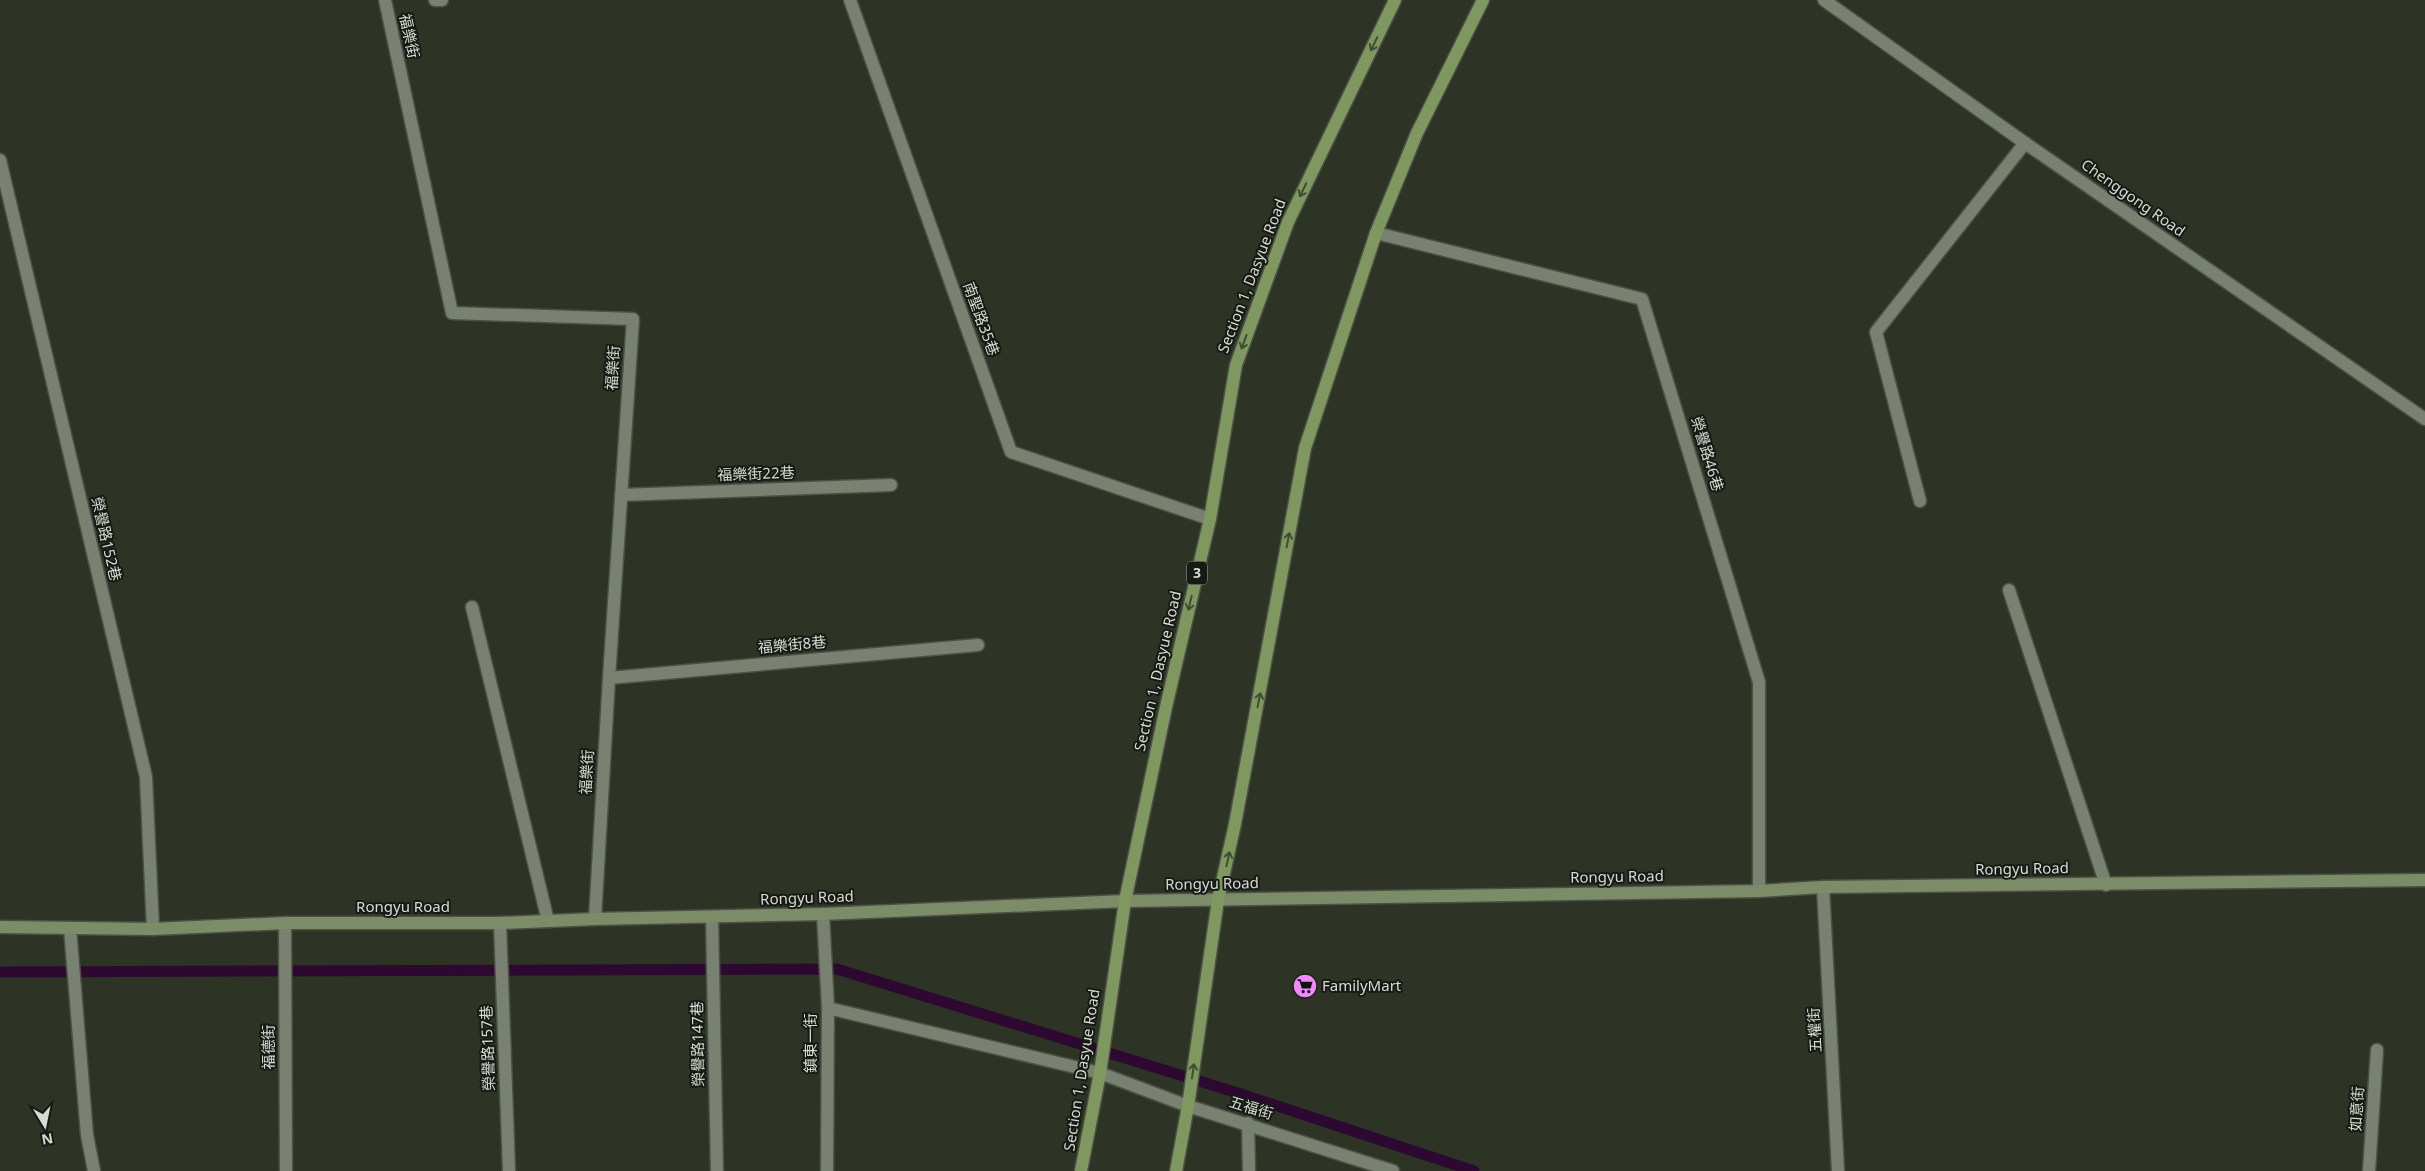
<svg xmlns="http://www.w3.org/2000/svg" width="2425" height="1171" font-family="'Noto Sans','Noto Sans TC',sans-serif">
	<style>
		.lines { fill: none; stroke-linecap: round; stroke-linejoin: round }
		.stream { stroke: #2d0931; stroke-width: 11 }
		.lane-casing { stroke: #4c5146; stroke-width: 15 }
		.street-casing { stroke: #4c5146; stroke-width: 15 }
		.secondary-casing { stroke: #4c5146; stroke-width: 15 }
		.primary-casing { stroke: #4c5146; stroke-width: 15 }
		.lane { stroke: #798171; stroke-width: 12 }
		.street { stroke: #798171; stroke-width: 12 }
		.secondary { stroke: #7c8c68; stroke-width: 12 }
		.primary { stroke: #7f985f; stroke-width: 12 }
		.oneway { stroke: #414c32 }
		.labels { text-anchor: middle; stroke-width: 4; stroke-linejoin: round; paint-order: stroke }
		.shield { fill: #171a14; stroke: #9da29a; stroke-width: 1 }
		.shield-label { font-size: 14px; font-weight: bold; fill: #d7dcd3 }
		.street-label { font-size: 15px; fill: #d7dcd3; stroke: #171a14 }
		.poi-label { font-size: 15px; fill: #d7dcd3; stroke: #171a14; text-anchor: start }
	</style>
	<rect width="100%" height="100%" fill="#2d3426"/>
	<g class="lines">
		<!-- stream -->
		<polyline class="stream" points="0,972 837,969 1238,1093 1474,1171"/>
		<!-- lane casing -->
		<g class="lane-casing">
			<g id="lane">
				<polyline points="385,0 452,313 633,319 609,678 595,919"/>
				<polyline points="850,0 1011,452 1210,519"/>
				<polyline points="0,160 146,777 153,929"/>
				<polyline points="1376,233 1642,299 1759,682 1759,891"/>
				<polyline points="621,495 891,485"/>
				<polyline points="1920,501 1876,332 2025,143"/>
				<polyline points="472,607 548,921"/>
				<polyline points="609,678 978,645"/>
				<polyline points="823,914 828,1008 827,1171"/>
				<polyline points="712,917 717,1171"/>
				<polyline points="500,923 509,1171"/>
				<polyline points="70,928 87,1135 94,1171"/>
				<polyline points="828,1008 1100,1073"/>
				<polyline points="1248,1123 1249,1171"/>
			</g>
		</g>
		<!-- street casing -->
		<g class="street-casing">
			<g id="street">
				<polyline points="435,0 442,0"/>
				<polyline points="1824,0 2025,143 2425,419"/>
				<polyline points="2009,590 2106,885"/>
				<polyline points="1823,887 1838,1171"/>
				<polyline points="285,923 286,1171"/>
				<polyline points="1100,1073 1188,1106 1393,1171"/>
				<polyline points="2369,1171 2377,1050"/>
			</g>
		</g>
		<!-- secondary casing -->
		<g class="secondary-casing">
			<polyline id="secondary" points="0,927 153,929 285,923 500,923 595,919 823,914 1125,901 1759,891 1823,887 2425,880"/>
		</g>
		<!-- primary casing -->
		<g class="primary-casing">
			<g id="primary">
				<polyline points="1081,1171 1100,1073 1125,901 1166,707 1210,519 1236,365 1288,222 1395,0"/>
				<polyline points="1176,1171 1188,1106 1218,900 1235,824 1305,448 1376,233 1417,133 1483,0"/>
			</g>
		</g>
		<!-- lane -->
		<use href="#lane" class="lane"/>
		<!-- street -->
		<use href="#street" class="street"/>
		<!-- secondary -->
		<use href="#secondary" class="secondary"/>
		<!-- primary -->
		<use href="#primary" class="primary"/>
	</g>
	<!-- one-way arrows -->
	<defs><path id="oneway-shaft" d="M-6 0H5M1.5-3L5.5 0L1.5 3" fill="none" stroke-width="1.6" stroke-linecap="round" stroke-linejoin="round" transform="scale(1.25)"/></defs>
	<g class="oneway">
		<use href="#oneway-shaft" transform="translate(1374 44) rotate(116)"/>
		<use href="#oneway-shaft" transform="translate(1303 190) rotate(116)"/>
		<use href="#oneway-shaft" transform="translate(1244 342) rotate(110)"/>
		<use href="#oneway-shaft" transform="translate(1288 540) rotate(-79)"/>
		<use href="#oneway-shaft" transform="translate(1190 603) rotate(103)"/>
		<use href="#oneway-shaft" transform="translate(1259 700) rotate(-79)"/>
		<use href="#oneway-shaft" transform="translate(1228 859) rotate(-78)"/>
		<use href="#oneway-shaft" transform="translate(1193 1071) rotate(-82)"/>
	</g>
	<!-- icons -->
	<defs>
		<g id="supermarket-disc" transform="scale(1.25)"><circle r="9.5" fill="#ee8bf8" stroke="#171a14"/><path d="M-6-5.5h2.5l.6 2H6L4.5 2H-2.5L-4.4-4H-6ZM-1.5 3.2a1.3 1.3 0 1 0 .1 0ZM3 3.2a1.3 1.3 0 1 0 .1 0Z" fill="#111"/></g>
	</defs>
	<g fill-rule="evenodd">
		<use href="#supermarket-disc" x="1305" y="986"/>
	</g>
	<g class="labels">
		<!-- shield labels -->
		<rect class="shield" x="1187" y="561.5" width="20" height="23" rx="4"/>
		<g class="shield-label">
			<text x="1197" y="578">3</text>
		</g>
		<!-- street labels -->
		<g class="street-label">
			<text transform="translate(409 36) rotate(78)" y="5">福樂街</text>
			<text transform="translate(2133 198) rotate(35)" y="5">Chenggong Road</text>
			<text transform="translate(1252 276) rotate(-69)" y="5">Section 1, Dasyue Road</text>
			<text transform="translate(981 319) rotate(70)" y="5">南聖路35巷</text>
			<text transform="translate(613 368) rotate(-86)" y="5">福樂街</text>
			<text transform="translate(1707 454) rotate(73)" y="5">榮譽路46巷</text>
			<text transform="translate(756 474) rotate(-2)" y="5">福樂街22巷</text>
			<text transform="translate(106 539) rotate(77)" y="5">榮譽路152巷</text>
			<text transform="translate(792 645) rotate(-5)" y="5">福樂街8巷</text>
			<text transform="translate(1158 671) rotate(-77)" y="5">Section 1, Dasyue Road</text>
			<text transform="translate(587 772) rotate(-87)" y="5">福樂街</text>
			<text transform="translate(2022 869) rotate(-1)" y="5">Rongyu Road</text>
			<text transform="translate(1617 877) rotate(-1)" y="5">Rongyu Road</text>
			<text transform="translate(1212 884) rotate(-1)" y="5">Rongyu Road</text>
			<text transform="translate(807 898) rotate(-2)" y="5">Rongyu Road</text>
			<text x="403" y="912">Rongyu Road</text>
			<text transform="translate(1815 1030) rotate(-93)" y="5">五權街</text>
			<text transform="translate(811 1043) rotate(-90)" y="5">鎮東一街</text>
			<text transform="translate(698 1044) rotate(-91)" y="5">榮譽路147巷</text>
			<text transform="translate(269 1047) rotate(-90)" y="5">福德街</text>
			<text transform="translate(488 1048) rotate(-92)" y="5">榮譽路157巷</text>
			<text transform="translate(1082 1070) rotate(-81)" y="5">Section 1, Dasyue Road</text>
			<text transform="translate(1251 1108) rotate(17)" y="5">五福街</text>
			<text transform="translate(2357 1109) rotate(-86)" y="5">如意街</text>
		</g>
		<!-- poi labels -->
		<g class="poi-label">
			<text x="1322" y="991">FamilyMart</text>
		</g>
	</g>
	<!-- north arrow -->
	<g transform="translate(45 1126) rotate(170)" stroke="#171a14" stroke-width="4" paint-order="stroke">
	<path d="M0-4L9 19L0 12L-9 19Z" fill="#d7dcd3"/>
	<text y="-8" font-size="14" font-weight="bold" text-anchor="middle" fill="#d7dcd3">N</text>
	</g>
</svg>
